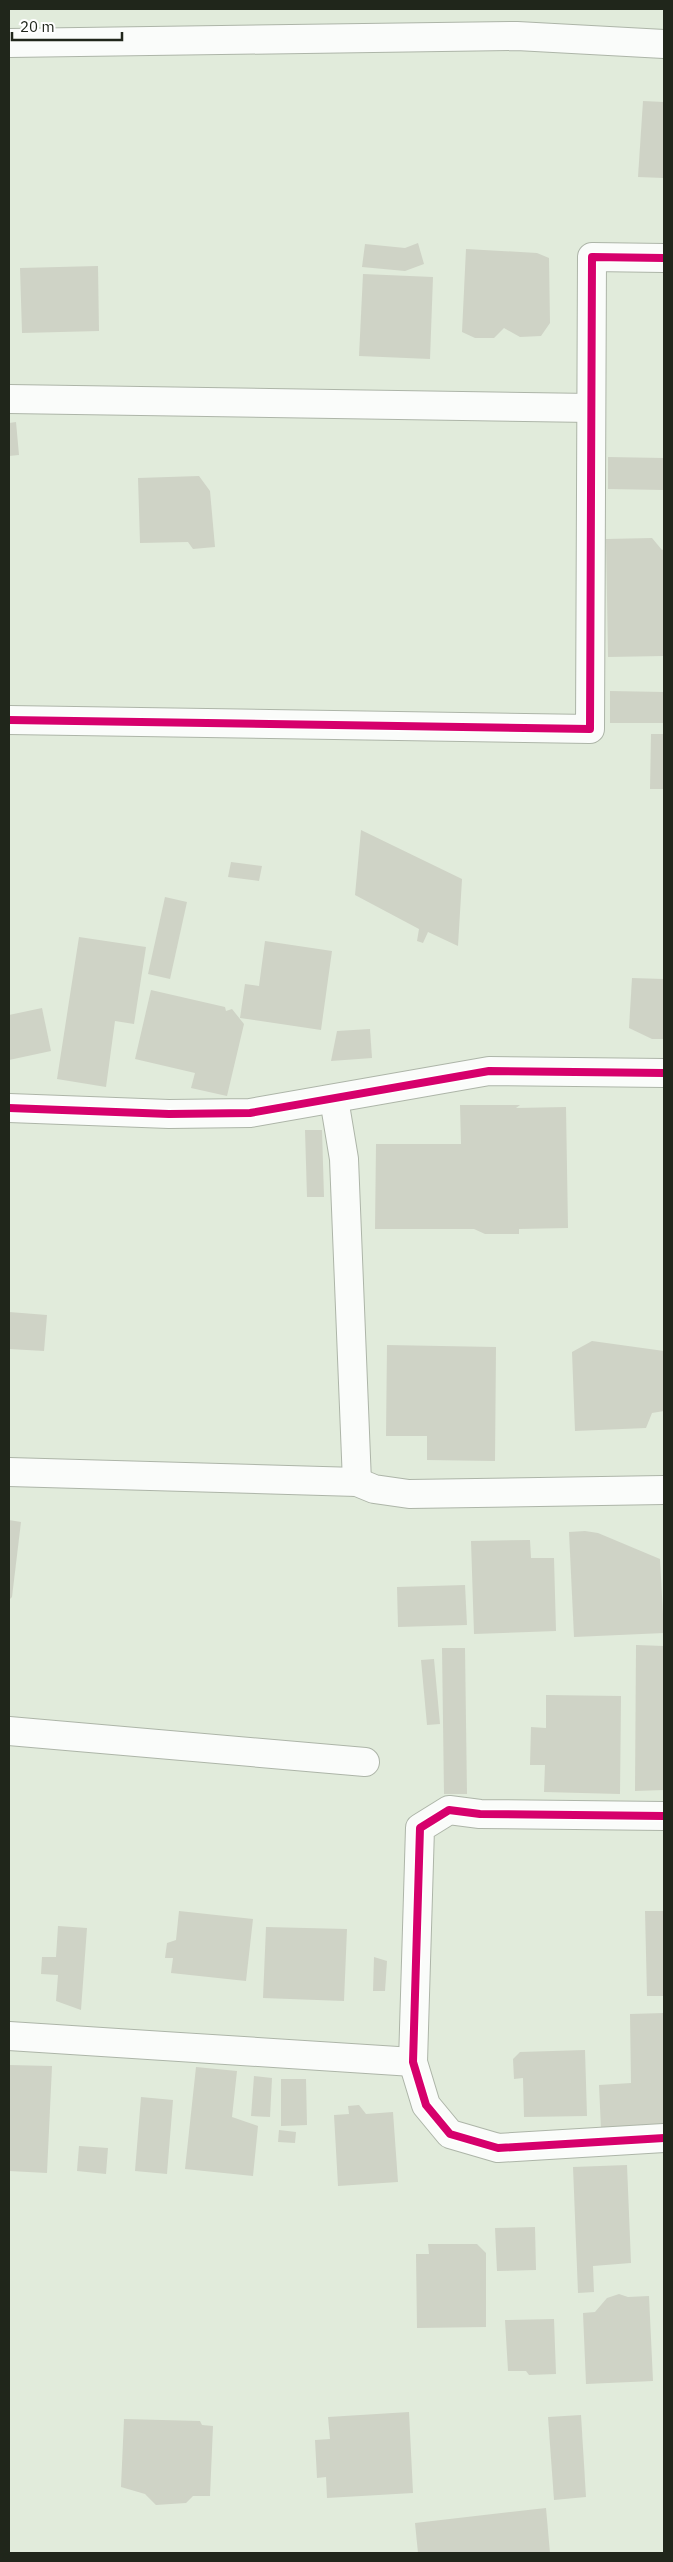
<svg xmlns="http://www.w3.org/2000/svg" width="673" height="2562" font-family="'IBM Plex Sans',sans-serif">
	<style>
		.building { fill: #cfd3c6 }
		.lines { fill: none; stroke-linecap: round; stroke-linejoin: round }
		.minor-casing { stroke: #adb5a8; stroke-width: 30 }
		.minor { stroke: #fafcfa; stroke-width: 28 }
		.cycleway-casing { stroke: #fff; stroke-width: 11 }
		.cycleway { stroke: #d6006c; stroke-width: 8 }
	</style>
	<rect width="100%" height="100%" fill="#e1ebdb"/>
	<!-- building -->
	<g class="building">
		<polygon points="643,101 664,102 664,178 638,177"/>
		<polygon points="418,243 424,264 405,271 362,267 365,244 405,248"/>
		<polygon points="466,249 537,253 549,258 550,323 541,336 520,337 504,328 494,338 475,338 462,332"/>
		<polygon points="98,266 99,331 22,333 20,268"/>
		<polygon points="363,274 433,277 430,359 359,356"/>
		<polygon points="16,422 19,455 9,456 9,423"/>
		<polygon points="608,457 664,458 664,490 608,489"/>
		<polygon points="199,476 210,491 215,547 193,549 188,542 140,543 138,478"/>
		<polygon points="652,538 662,550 664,549 664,656 608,657 606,539"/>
		<polygon points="610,691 664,692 664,723 610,723"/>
		<polygon points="651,734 664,734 664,789 650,789"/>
		<polygon points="361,830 462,879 458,946 428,932 423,943 417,941 419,929 355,895"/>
		<polygon points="231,862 262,866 259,881 228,877"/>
		<polygon points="165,897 187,902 170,979 148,974"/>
		<polygon points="79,937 146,947 134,1024 115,1021 106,1087 57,1079"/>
		<polygon points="265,941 332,951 321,1030 240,1018 245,984 259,986"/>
		<polygon points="632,978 664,979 664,1039 652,1039 629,1028"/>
		<polygon points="151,990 225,1007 226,1011 232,1009 244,1024 227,1096 191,1088 195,1073 135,1059"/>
		<polygon points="42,1008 51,1051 9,1060 9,1015"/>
		<polygon points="370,1029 372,1058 331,1061 337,1031"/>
		<polygon points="460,1105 520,1105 516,1108 566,1107 568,1228 519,1229 519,1234 485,1234 474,1229 375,1229 376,1144 461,1144"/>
		<polygon points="305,1130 322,1130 324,1197 307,1197"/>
		<polygon points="9,1312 47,1315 44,1351 9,1349"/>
		<polygon points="592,1341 664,1351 664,1411 652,1413 646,1428 575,1431 572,1352"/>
		<polygon points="387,1345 496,1347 495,1461 427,1460 427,1436 386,1436"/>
		<polygon points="9,1520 21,1522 12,1597 9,1600"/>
		<polygon points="585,1531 598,1533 660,1559 664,1633 574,1637 569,1532"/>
		<polygon points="530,1540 531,1558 554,1558 556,1631 474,1634 471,1541"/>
		<polygon points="465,1585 467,1625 398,1627 397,1587"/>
		<polygon points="636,1645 664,1646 664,1790 635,1791"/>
		<polygon points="442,1648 465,1648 467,1794 444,1794"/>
		<polygon points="434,1659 440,1724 427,1725 421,1660"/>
		<polygon points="546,1695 621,1696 620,1794 544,1792 545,1765 530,1765 531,1727 546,1728"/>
		<polygon points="179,1911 253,1919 246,1981 171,1973 173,1958 165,1958 167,1943 176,1940"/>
		<polygon points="645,1911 664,1911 664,1996 647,1996"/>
		<polygon points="58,1926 87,1928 81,2010 56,2001 58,1975 41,1974 42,1957 56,1957"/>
		<polygon points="266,1927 347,1929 344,2001 263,1998"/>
		<polygon points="374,1957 387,1961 385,1991 373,1991"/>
		<polygon points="664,2013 664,2127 601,2129 599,2085 631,2083 630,2014"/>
		<polygon points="585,2050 587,2116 524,2117 523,2078 514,2079 513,2059 520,2052"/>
		<polygon points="9,2065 52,2066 47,2173 9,2171"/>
		<polygon points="196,2067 237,2071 232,2117 258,2126 253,2176 185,2169"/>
		<polygon points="254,2076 272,2078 270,2117 251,2116"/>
		<polygon points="281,2079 306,2079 307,2125 281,2126"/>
		<polygon points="141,2097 173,2100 167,2174 135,2171"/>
		<polygon points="359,2105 366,2114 393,2112 398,2182 338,2186 334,2115 349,2114 348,2106"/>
		<polygon points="279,2130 296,2132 295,2143 278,2142"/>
		<polygon points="79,2146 108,2148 106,2174 77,2171"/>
		<polygon points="627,2165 631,2263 593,2266 594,2292 578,2293 573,2167"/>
		<polygon points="535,2227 536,2270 497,2271 495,2228"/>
		<polygon points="428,2244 477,2244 486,2253 486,2327 417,2328 416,2254 429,2254"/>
		<polygon points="619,2294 628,2297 649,2296 653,2381 586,2384 583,2313 595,2312 607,2298"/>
		<polygon points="554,2319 556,2374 529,2375 526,2371 508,2371 505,2320"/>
		<polygon points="409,2412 413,2493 327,2498 326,2477 317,2478 315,2440 330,2439 328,2417"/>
		<polygon points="581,2415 586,2497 554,2500 548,2417"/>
		<polygon points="124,2419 200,2421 202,2425 213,2426 210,2496 193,2496 186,2503 156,2505 145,2494 121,2487"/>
		<polygon points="546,2508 550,2553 418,2553 415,2523"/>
	</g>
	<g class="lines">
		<!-- minor casing -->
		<g class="minor-casing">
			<g id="minor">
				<polyline points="9,43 517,36 664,44"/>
				<polyline points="9,399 591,408"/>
				<polyline points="9,720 590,729 592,257 664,258"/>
				<polyline points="334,1099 344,1159 357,1482"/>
				<polyline points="9,1108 169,1114 250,1113 489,1071 664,1073"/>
				<polyline points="9,1472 357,1482 374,1489 409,1494 664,1490"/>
				<polyline points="9,1731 365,1762"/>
				<polyline points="664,1816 480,1814 449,1810 420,1828 413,2062 426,2105 450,2134 498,2148 664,2138"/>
				<polyline points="9,2036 413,2062"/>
			</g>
		</g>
		<!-- minor -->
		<use href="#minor" class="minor"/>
		<!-- cycleway casing -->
		<g class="cycleway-casing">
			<g id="cycleway">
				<polyline points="9,720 590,729 592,257 664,258"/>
				<polyline points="9,1108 169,1114 250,1113 489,1071 664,1073"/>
				<polyline points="664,1816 480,1814 449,1810 420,1828 413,2062 426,2105 450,2134 498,2148 664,2138"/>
			</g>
		</g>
		<!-- cycleway -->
		<use href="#cycleway" class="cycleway"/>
	</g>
	<!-- border -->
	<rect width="673" height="2562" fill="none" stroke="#20261b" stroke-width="20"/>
	<!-- scale -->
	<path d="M12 32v8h110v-8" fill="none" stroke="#20261b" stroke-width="2.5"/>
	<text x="20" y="32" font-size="15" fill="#20261b" stroke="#ffffff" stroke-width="4" paint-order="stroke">20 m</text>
</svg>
